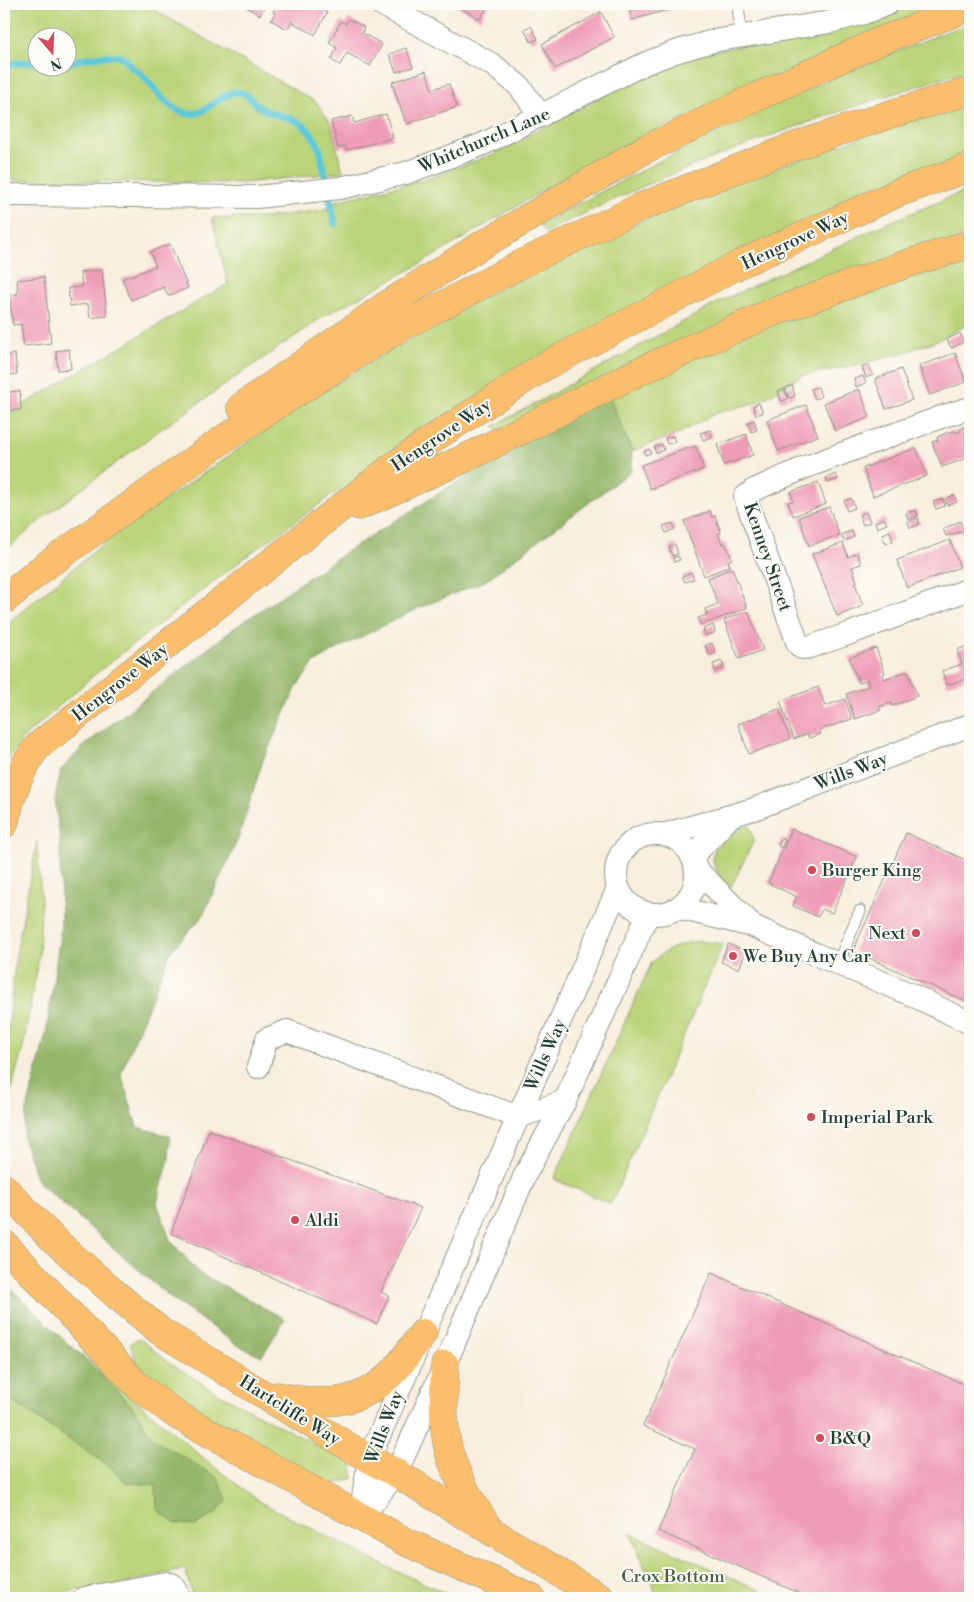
<svg xmlns="http://www.w3.org/2000/svg" width="974" height="1602" font-family="'Libre Bodoni',serif">
	<style>
		.green { fill: #bbd479; stroke: #6d8856; fill-rule: evenodd }
		.forest { fill: #94b669; stroke: #5a7a4e }
		.lines { fill: none; stroke-linecap: round; stroke-linejoin: round }
		.stream { stroke: #5dc8d7; stroke-width: 7 }
		.building { fill: #ef9db7 }
		.service-casing { stroke: #8c9688; stroke-width: 13 }
		.minor-casing { stroke: #8c9688; stroke-width: 24 }
		.trunk-casing { stroke: #8c9688; stroke-width: 29 }
		.service { stroke: #fff; stroke-width: 11 }
		.minor { stroke: #fff; stroke-width: 22 }
		.trunk { stroke: #fabe6d; stroke-width: 28 }
		.poi-dot { fill: #d1495b; stroke: #fdfcf7; stroke-width: 2 }
		.labels { text-anchor: middle; stroke-width: 4; stroke-linejoin: round; paint-order: stroke }
		.street-label { font-size: 18px; fill: #1f3d34; stroke: #fdfcf7 }
		.poi-label { font-size: 18px; fill: #1f3d34; stroke: #fdfcf7; text-anchor: start }
		.park-label { font-size: 18px; fill: #466345; stroke: #fdfcf7 }
	</style>
	<rect width="100%" height="100%" fill="#fdfcf7"/>
	<filter id="ink" filterUnits="userSpaceOnUse"><feTurbulence type="fractalNoise" baseFrequency=".02" numOctaves="2"/><feDisplacementMap in="SourceGraphic" scale="10" xChannelSelector="R" yChannelSelector="G"/><feConvolveMatrix kernelMatrix="1 2 1 2 8 2 1 2 1" color-interpolation-filters="sRGB"/></filter>
	<filter id="wash" filterUnits="userSpaceOnUse"><feTurbulence type="fractalNoise" baseFrequency=".0096" numOctaves="4" result="noise"/><feDisplacementMap in="SourceGraphic" scale="20" xChannelSelector="R" yChannelSelector="G"/><feGaussianBlur stdDeviation="1.12" result="paint"/><feColorMatrix in="noise" values="0 0 0 0 0 0 0 0 0 0 0 0 0 0 0 0 0 1.4 0 .05"/><feComposite in="paint" operator="in"/></filter>
	<g filter="url(#wash)">
		<rect width="100%" height="100%" fill="#f8eedd"/>
		<!-- green -->
		<g class="green">
			<path d="M4,4h140l172,98 14,20 13,50 -99,11 -240,-3zM38,38h30v30h-30z"/>
			<polygon points="903,4 941,4 664,126 577,170 422,263 324,316 157,432 43,518 4,552 4,416 228,284 212,218 265,218 332,208 336,201 430,178 494,154 632,80 669,64 705,53 858,22"/>
			<path d="M970,23v47c-101,30 -200,64 -297,104 -43,17 -85,38 -128,58l-6,-7c69,-37 138,-74 208,-108 73,-35 148,-66 223,-94z"/>
			<polygon points="970,104 970,155 535,365 338,491 252,552 95,674 21,740 11,755 4,769 4,626 110,538 319,393 473,302 595,241 724,186 899,124"/>
			<polygon points="970,189 970,234 500,430 494,426 721,301 885,224"/>
			<polygon points="970,263 970,323 938,340 902,353 858,365 803,375 760,401 714,414 678,434 632,451 608,393 720,341 916,276"/>
			<polygon points="749,825 754,840 731,887 724,882 715,867 712,858 715,849 730,832"/>
			<polygon points="37,841 41,899 39,956 23,1048 4,1114 4,1072 16,955"/>
			<path d="M700,941l23,3 -112,260 -57,-25 98,-217c17,-14 26,-18 48,-21z"/>
			<polygon points="4,1282 53,1331 212,1465 260,1502 385,1566 457,1598 193,1598 185,1569 114,1586 71,1591 57,1598 4,1598"/>
			<polygon points="140,1339 170,1363 214,1391 352,1464 354,1478 334,1484 274,1457 208,1419 174,1397 140,1371 130,1343"/>
			<polygon points="630,1533 778,1598 658,1598"/>
		</g>
		<!-- forest -->
		<g class="forest">
			<polygon points="608,393 632,451 631,471 485,581 419,608 341,647 314,663 297,686 263,760 238,839 202,917 171,951 121,1073 137,1127 170,1136 169,1159 157,1203 170,1240 199,1273 285,1319 262,1356 239,1346 172,1299 37,1181 23,1137 27,1110 46,1034 61,927 60,842 55,798 61,770 85,745 233,629 349,550 509,449"/>
			<polygon points="4,1282 132,1406 153,1439 218,1478 227,1500 216,1513 195,1526 174,1523 157,1509 156,1485 126,1483 112,1468 4,1396"/>
		</g>
		<g class="lines">
			<!-- stream -->
			<g class="stream">
				<path d="M68,63c10,-4 46,-11 56,-5 3,2 4,5 6,8 3,3 7,5 10,7 5,5 11,11 15,17 8,9 18,20 30,23 21,5 32,-19 51,-21 12,-1 16,11 25,16 13,9 29,7 42,17 7,6 14,16 17,25l15,74"/>
				<polyline points="4,67 15,63 38,62"/>
			</g>
		</g>
		<g id="blocks">
			<!-- building -->
			<g class="building">
				<polygon points="247,4 266,4 260,15 246,7"/>
				<polygon points="277,4 311,4 314,6 315,4 321,4 323,5 321,9 327,13 315,35 292,22 287,29 271,20 275,13 273,12"/>
				<polygon points="453,4 489,4 480,19"/>
				<polygon points="628,4 689,4 632,20"/>
				<polygon points="601,12 614,37 555,69 542,44"/>
				<polygon points="349,19 364,27 362,33 382,44 370,66 347,53 340,65 331,60 337,48 329,43 341,21 346,24"/>
				<polygon points="531,26 538,39 531,42 524,29"/>
				<polygon points="406,48 413,67 396,72 389,54"/>
				<polygon points="426,71 432,89 449,84 457,107 406,124 392,82"/>
				<polygon points="386,114 393,138 347,150 345,146 338,148 331,121 352,116 354,123"/>
				<polygon points="170,244 188,288 168,296 164,287 131,300 122,279 156,266 150,252"/>
				<polygon points="102,270 107,316 90,318 88,304 70,306 68,288 82,287 80,272"/>
				<polygon points="44,277 51,343 24,346 21,324 13,325 9,295 18,294 17,280"/>
				<polygon points="960,333 964,342 951,348 947,339"/>
				<polygon points="69,349 71,369 58,370 56,351"/>
				<polygon points="955,353 966,382 930,395 919,366"/>
				<polygon points="15,354 17,374 5,376 4,356"/>
				<polygon points="869,365 873,375 866,378 862,367"/>
				<polygon points="901,369 912,400 886,409 875,379"/>
				<polygon points="863,376 866,383 856,387 854,379"/>
				<polygon points="792,385 795,396 789,398 785,388"/>
				<polygon points="818,387 821,397 815,399 811,389"/>
				<polygon points="784,389 788,399 781,401 778,391"/>
				<polygon points="859,389 870,417 835,431 824,403"/>
				<polygon points="20,391 21,410 9,410 8,392"/>
				<polygon points="759,403 763,413 756,415 753,406"/>
				<polygon points="806,405 818,436 778,451 767,420"/>
				<polygon points="754,420 757,430 751,432 747,423"/>
				<polygon points="967,426 968,428 970,428 970,457 942,467 932,442 938,440 937,437 946,433 954,431 955,433 961,431 960,429"/>
				<polygon points="710,430 712,437 703,440 700,433"/>
				<polygon points="746,434 753,455 724,465 717,445"/>
				<polygon points="673,436 675,442 667,444 665,438"/>
				<polygon points="662,444 664,450 656,453 654,447"/>
				<polygon points="695,446 704,469 650,489 641,465"/>
				<polygon points="916,448 927,476 873,496 863,468"/>
				<polygon points="649,449 651,453 645,455 644,451"/>
				<polygon points="836,474 838,479 828,483 826,478"/>
				<polygon points="818,482 826,504 793,516 788,502 793,501 791,492"/>
				<polygon points="954,495 957,502 947,505 945,499"/>
				<polygon points="851,498 855,508 847,511 844,501"/>
				<polygon points="943,499 945,506 936,509 933,502"/>
				<polygon points="829,507 839,535 809,546 799,517"/>
				<polygon points="916,510 918,516 908,520 906,513"/>
				<polygon points="710,511 712,517 715,516 721,533 718,534 722,544 725,543 732,559 728,561 730,566 704,576 684,521"/>
				<polygon points="866,512 870,522 863,525 859,515"/>
				<polygon points="884,518 887,524 877,528 875,522"/>
				<polygon points="918,518 920,524 910,528 908,522"/>
				<polygon points="960,521 964,531 946,536 943,529"/>
				<polygon points="673,523 675,529 666,533 663,526"/>
				<polygon points="852,531 854,537 844,541 842,534"/>
				<polygon points="890,531 893,541 886,544 882,534"/>
				<polygon points="970,533 970,545 966,534"/>
				<polygon points="950,540 960,567 907,588 897,560"/>
				<polygon points="843,543 848,557 857,553 861,564 852,567 857,582 855,583 863,606 837,616 812,554"/>
				<polygon points="675,544 678,554 672,556 669,547"/>
				<polygon points="678,556 680,560 674,562 673,558"/>
				<polygon points="732,568 747,608 701,625 698,618 707,615 705,609 718,604 708,578"/>
				<polygon points="691,572 694,579 685,582 682,576"/>
				<polygon points="748,611 763,650 739,659 724,620"/>
				<polygon points="713,625 715,632 706,636 703,629"/>
				<polygon points="712,643 716,653 709,655 705,645"/>
				<polygon points="970,645 970,677 947,685 942,671 962,664 957,650"/>
				<polygon points="876,648 885,673 883,674 884,679 908,671 917,696 892,706 891,703 879,707 881,710 855,719 846,694 869,686 867,680 859,683 849,658"/>
				<polygon points="722,661 724,668 715,671 713,664"/>
				<polygon points="818,687 825,706 845,699 852,719 819,730 821,734 809,738 807,734 794,739 780,701"/>
				<polygon points="779,709 790,739 749,754 738,724"/>
				<polygon points="792,829 857,857 832,913 822,909 818,917 793,906 797,897 768,883"/>
				<polygon points="906,833 970,862 970,1003 853,951"/>
				<polygon points="782,838 785,840 781,848 778,846"/>
				<polygon points="728,944 746,951 739,969 721,962"/>
				<polygon points="209,1130 421,1208 381,1292 389,1296 377,1324 171,1233"/>
				<polygon points="711,1273 970,1387 970,1598 810,1598 658,1531 695,1449 643,1426"/>
			</g>
		</g>
	</g>
	<g filter="url(#ink)">
		<use href="#blocks" fill-opacity="0" stroke="#8c9688" stroke-width="1"/>
		<g class="lines">
			<!-- service casing -->
			<g class="service-casing">
				<g id="service">
					<polyline points="738,4 741,36"/>
					<polyline points="838,963 860,911"/>
				</g>
			</g>
			<!-- minor casing -->
			<g class="minor-casing">
				<g id="minor">
					<polyline points="381,4 493,65 519,86 541,116"/>
					<polyline points="4,195 257,197 340,188 406,173 481,145 646,63 675,52 713,41 830,22 864,13 888,4"/>
					<polyline points="970,408 944,416 806,467 754,490 745,497 798,644 802,648 810,647 848,634 970,589"/>
					<circle cx="656" cy="874" r="40"/>
					<polyline points="666,834 754,809 970,725"/>
					<polyline points="692,857 730,817"/>
					<polyline points="697,870 752,925"/>
					<polyline points="679,908 753,926 815,954 912,995 970,1023"/>
					<polyline points="258,1067 267,1039 287,1031 518,1117 565,1101"/>
					<polyline points="362,1517 396,1473 445,1365 525,1175 565,1101 648,914"/>
					<polyline points="360,1518 369,1459 618,888"/>
					<path d="M84,1598l82,-15c8,1 12,8 13,15"/>
				</g>
			</g>
			<!-- trunk casing -->
			<g class="trunk-casing">
				<g id="trunk">
					<polyline points="241,407 385,306 480,246 644,150 743,103 880,41 970,7"/>
					<polyline points="359,506 472,455 640,371 768,314 903,265 970,244"/>
					<polyline points="4,600 40,570 225,438 399,328 531,259 641,207 790,148 891,114 970,91"/>
					<path d="M4,824c7,-28 15,-54 34,-78l353,-278 46,-32 106,-69 199,-104 158,-71 70,-25"/>
					<polyline points="4,1188 53,1239 113,1292 160,1331 369,1459 396,1473 601,1598"/>
					<polyline points="4,1244 137,1385 175,1414 404,1541 531,1598"/>
					<path d="M445,1365c-1,26 -3,52 2,78 5,28 24,59 40,83"/>
					<path d="M277,1396c46,10 83,11 118,-26 10,-12 19,-25 28,-37"/>
				</g>
			</g>
			<!-- service -->
			<use href="#service" class="service"/>
			<!-- minor -->
			<use href="#minor" class="minor"/>
			<!-- trunk -->
			<use href="#trunk" class="trunk"/>
		</g>
	</g>
	<!-- markers -->
	<g class="poi-dot">
		<circle cx="812" cy="870" r="5"/>
		<circle cx="916" cy="933" r="5"/>
		<circle cx="733" cy="956" r="5"/>
		<circle cx="811" cy="1117" r="5"/>
		<circle cx="295" cy="1220" r="5"/>
		<circle cx="820" cy="1438" r="5"/>
	</g>
	<g class="labels">
		<!-- street labels -->
		<g class="street-label">
			<text transform="translate(484 140) rotate(-23)" y="6">Whitchurch Lane</text>
			<text transform="translate(795 240) rotate(-25)" y="6">Hengrove Way</text>
			<text transform="translate(441 435) rotate(-34)" y="6">Hengrove Way</text>
			<text transform="translate(768 557) rotate(71)" y="6">Kenney Street</text>
			<text transform="translate(120 682) rotate(-38)" y="6">Hengrove Way</text>
			<text transform="translate(851 771) rotate(-21)" y="6">Wills Way</text>
			<text transform="translate(545 1055) rotate(-66)" y="6">Wills Way</text>
			<text transform="translate(290 1410) rotate(32)" y="6">Hartcliffe Way</text>
			<text transform="translate(384 1427) rotate(-69)" y="6">Wills Way</text>
		</g>
		<!-- poi labels -->
		<g class="poi-label">
			<text x="822" y="876">Burger King</text>
			<text x="906" y="939" text-anchor="end">Next</text>
			<text x="743" y="962">We Buy Any Car</text>
			<text x="821" y="1123">Imperial Park</text>
			<text x="305" y="1226">Aldi</text>
			<text x="830" y="1444">B&amp;Q</text>
		</g>
		<!-- park labels -->
		<g class="park-label">
			<text x="673" y="1582">Crox Bottom</text>
		</g>
	</g>
	<!-- margin -->
	<rect width="974" height="1602" fill="none" stroke="#fdfcf7" stroke-width="20"/>
	<!-- north arrow -->
	<g transform="translate(52 52) rotate(161)"><circle r="24" fill="#fdfcf7" stroke="#a4b0a9"/>
	<path d="M0-4L9 19L0 12L-9 19Z" fill="#d1495b"/>
	<text y="-8" font-size="14" font-weight="bold" text-anchor="middle" fill="#1f3d34">N</text>
	</g>
</svg>
